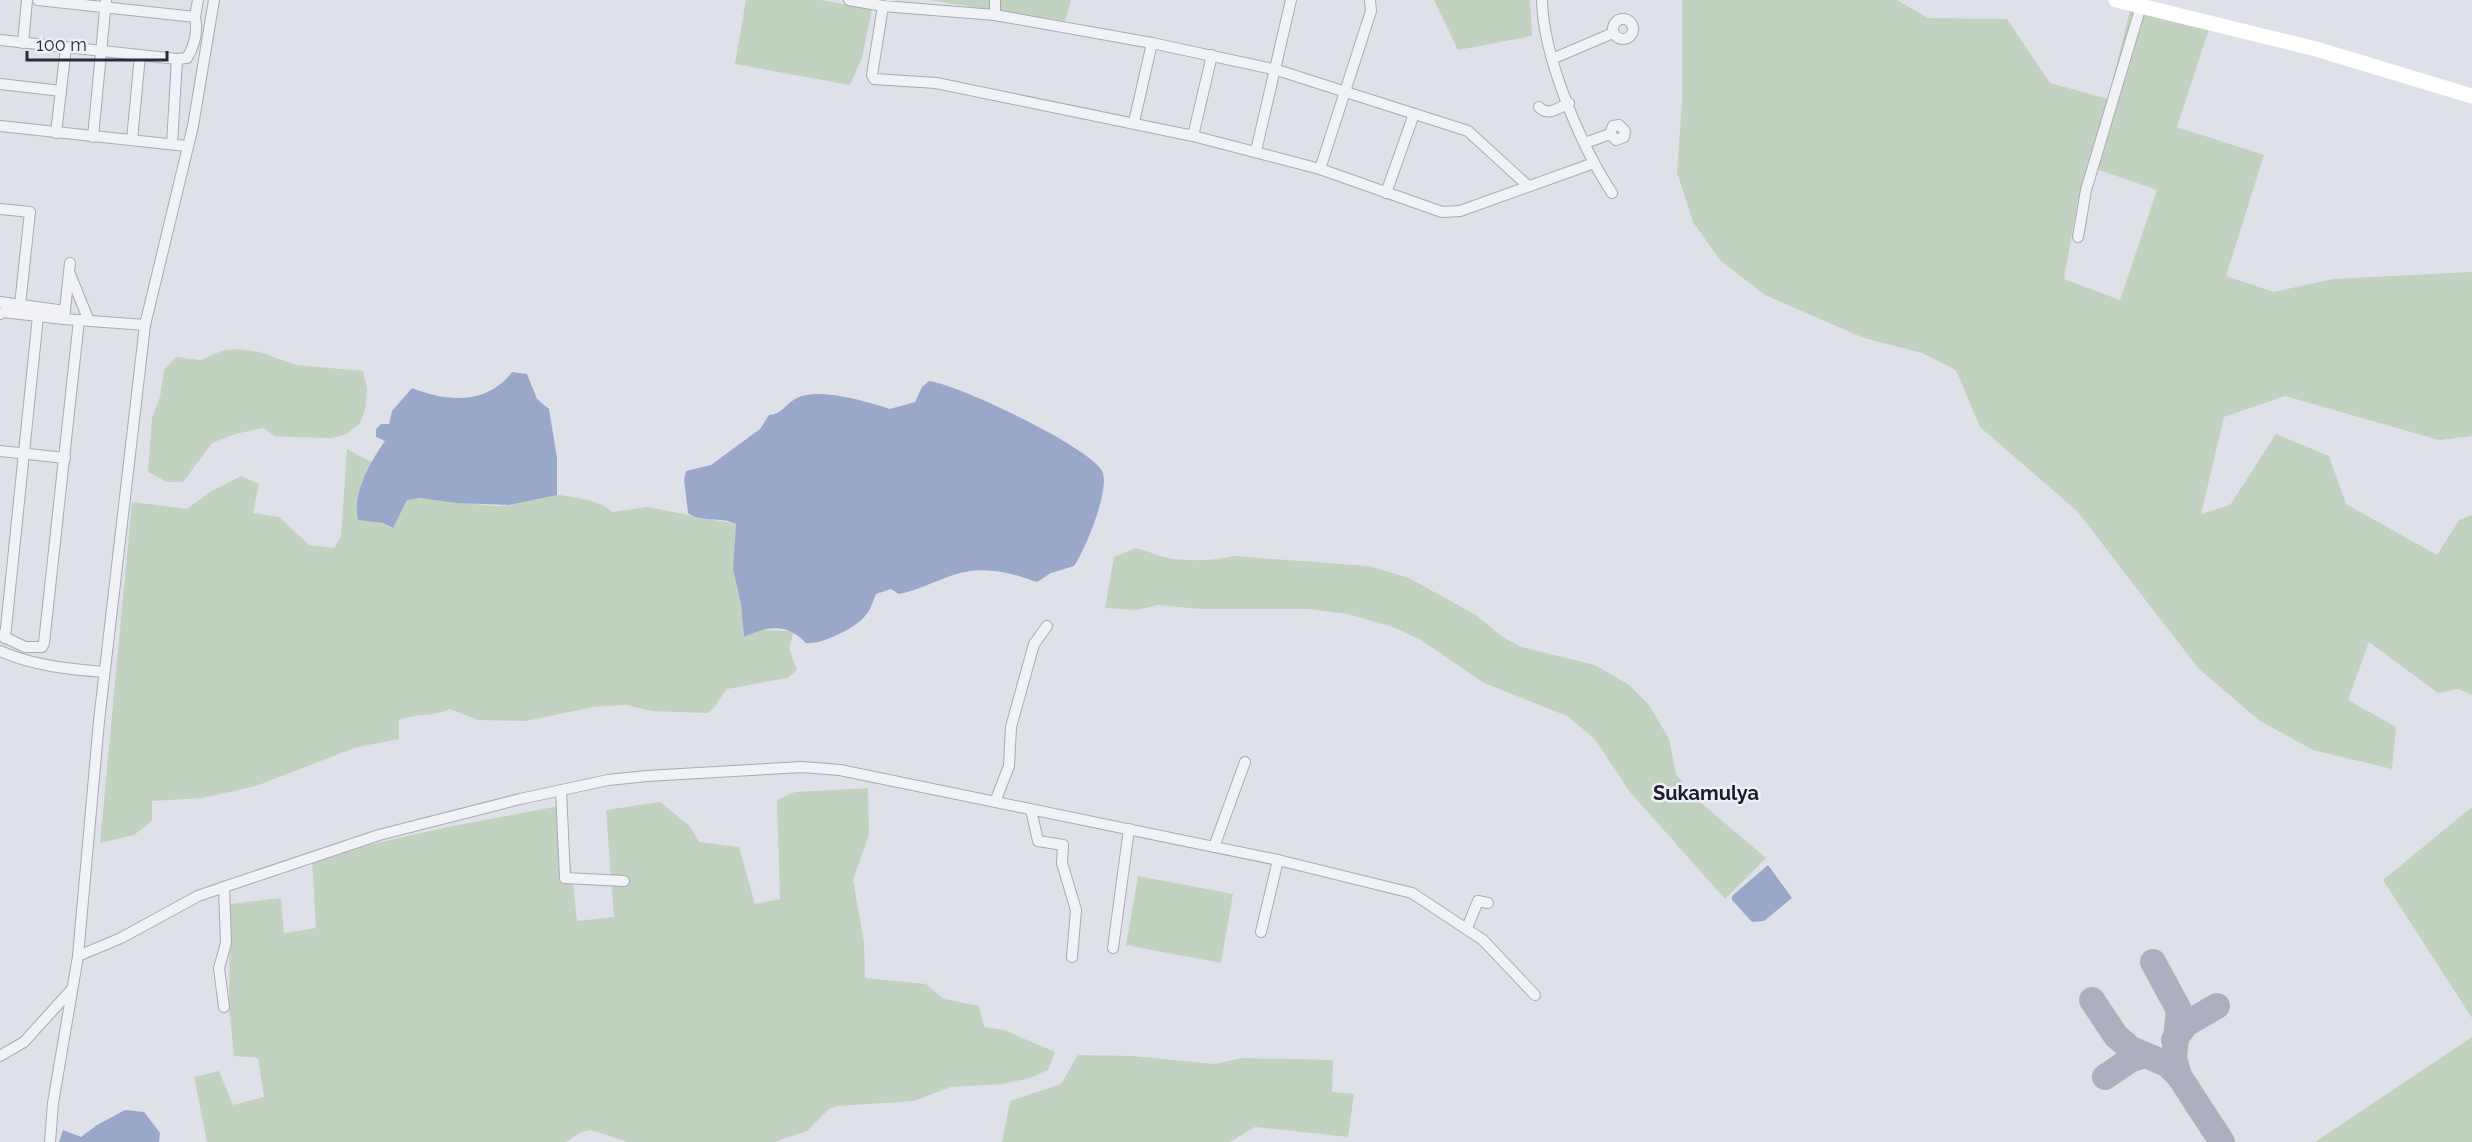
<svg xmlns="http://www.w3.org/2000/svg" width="2472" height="1142" font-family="Raleway,sans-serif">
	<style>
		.green { fill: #c1d2c0; fill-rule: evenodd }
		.water { fill: #99a8c9 }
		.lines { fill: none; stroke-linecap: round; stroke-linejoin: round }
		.taxiway { stroke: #acafbd; stroke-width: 26 }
		.street-casing { stroke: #a8abb5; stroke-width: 12 }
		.street { stroke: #f1f2f6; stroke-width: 10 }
		.secondary { stroke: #fff; stroke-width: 15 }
		.labels { text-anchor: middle; stroke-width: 5; stroke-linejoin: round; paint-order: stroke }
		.quarter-label { font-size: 20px; font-weight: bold; fill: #1a1d30; stroke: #eef0f6 }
	</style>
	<rect width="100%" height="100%" fill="#dfe1e8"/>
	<!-- green -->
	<g class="green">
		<polygon points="746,0 820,0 872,9 862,58 850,85 735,64"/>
		<polygon points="928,0 1071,0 1065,21"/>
		<polygon points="1434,0 1530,0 1532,36 1458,50"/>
		<path d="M1682,0h215l31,18 79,1 43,64 58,16 22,-89 80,16 -33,101 87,28 -38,121 48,16 59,-13 139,-7v164l-33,4 -154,-44 -61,21 -23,97 29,-9 46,-71 53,22 17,48 91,51 22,-35 13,-5v180l-13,-6 -21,4 -69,-51 -21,58 48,27 -4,42 -79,-19 -53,-29 -62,-53 -121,-157 -97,-84 -24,-57 -34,-17 -58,-15 -99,-43 -45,-35 -27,-38 -16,-50 5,-71zM2088,166l69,24 -37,110 -56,-21 14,-79z"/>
		<polygon points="238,349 260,352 296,365 363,371 367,389 365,410 360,423 347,434 331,438 288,437 275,436 263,428 235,434 212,443 183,482 167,482 148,472 152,418 160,397 164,370 176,357 201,360 224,350"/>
		<path d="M347,449l26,14 -9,17 -6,39 25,4 9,5 16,-29c30,-4 72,10 102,6 16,-3 34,-12 50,-10 16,3 41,5 52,17l35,-5 89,17 8,113 16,-7 34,1 -5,17 8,22 -10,8 -60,11c-8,8 -10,19 -20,24l-55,-2 -26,-6 -33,2 -67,14 -48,-1 -28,-11c-15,8 -34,4 -51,11v19l-42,8 -101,39 -54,12 -50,3v20l-18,14 -34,8 32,-341 55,7 23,-17 31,-16 18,8 -6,29 26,4 30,28 25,3 7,-11z"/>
		<path d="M1136,548c11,2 18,7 28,9 20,5 49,4 69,-1l136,10 40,12 67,37 25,21 20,11 74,18 34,20 21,21 19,33 7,35 17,22 73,62 -41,41 -95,-107 -36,-54 -27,-22 -83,-33 -63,-43 -28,-13 -45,-13 -40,-5h-108l-42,-4 -21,5 -32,-2 9,-51z"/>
		<polygon points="868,788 869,835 853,880 864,942 865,978 926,984 944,999 979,1006 984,1027 1004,1030 1055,1052 1048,1070 1030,1078 1002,1084 951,1087 914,1101 839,1106 829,1109 807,1131 775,1142 628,1142 591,1130 581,1132 566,1142 207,1142 194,1077 219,1071 233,1105 264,1097 258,1058 234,1056 229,1005 230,904 281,898 284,933 316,928 312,858 443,828 564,805 577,921 614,917 606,810 660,802 690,826 699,842 739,847 755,904 780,899 777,800 795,792"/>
		<polygon points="2472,807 2472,1018 2383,880"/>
		<polygon points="1138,876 1233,894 1221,963 1126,945"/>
		<polygon points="2472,1037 2472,1142 2315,1142"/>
		<polygon points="1078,1055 1132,1056 1214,1064 1242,1058 1333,1060 1332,1092 1354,1094 1348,1137 1255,1127 1230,1142 1002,1142 1010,1101 1061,1084"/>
	</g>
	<!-- water -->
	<g class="water">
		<path d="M512,372l15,2 10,25 12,10 8,49v37l-48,10 -52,-2 -37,-5 -13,2 -14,28 -10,-5 -25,-3c-6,-26 12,-58 27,-79l-9,-4v-8l5,-5h8l3,-13 20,-23c35,14 75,17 100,-16z"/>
		<path d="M929,381c28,3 161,66 173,90 9,18 -17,79 -28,95l-23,7 -14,9c-27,-10 -55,-17 -84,-7 -18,6 -34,15 -54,19l-8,-5 -15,5c-3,7 -6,17 -11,22 -9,12 -44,29 -59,27 -19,-20 -38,-17 -62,-6l-3,-34 -8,-34 3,-45c-16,-8 -34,-1 -48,-11l-4,-34 2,-8 25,-6 49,-36 9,-14c14,-1 17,-12 28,-17 22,-11 71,4 93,11l25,-7 7,-15z"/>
		<polygon points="1768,865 1792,898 1764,921 1752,922 1732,900 1732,896"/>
		<polygon points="125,1110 144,1112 160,1133 159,1142 59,1142 63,1130 81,1137 97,1125"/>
	</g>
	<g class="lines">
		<!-- taxiway -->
		<g class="taxiway">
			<polyline points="2153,962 2179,1010 2174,1057 2179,1076"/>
			<polyline points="2092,1000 2116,1036 2131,1049 2167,1064 2179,1076 2222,1142"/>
			<polyline points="2174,1040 2186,1024 2217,1006"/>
			<polyline points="2105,1077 2130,1060 2144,1055"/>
		</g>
		<!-- street casing -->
		<g class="street-casing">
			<g id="street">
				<polyline points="849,0 883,6 995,15 1152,43 1277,70 1468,131 1527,185"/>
				<polyline points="995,0 995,15"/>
				<path d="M1542,0c1,57 39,146 70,193"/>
				<polyline points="883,6 872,75 874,79 936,83 1193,136 1320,169 1442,212 1460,211 1594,163"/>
				<polyline points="195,17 198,0"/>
				<circle cx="1623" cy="29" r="10"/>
				<path d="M0,40l177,19 10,-1c8,-13 11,-26 8,-41l-157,-17"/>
				<polyline points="23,43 27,0"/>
				<polyline points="1552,59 1613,33"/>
				<polyline points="0,84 61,91"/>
				<path d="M1539,107c9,10 19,1 30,-4"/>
				<polyline points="1134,122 1152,43"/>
				<polygon points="1619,125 1625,131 1624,137 1616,140 1610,134 1613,126"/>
				<polyline points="0,126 186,146"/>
				<polyline points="56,133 66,47"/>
				<polyline points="1193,136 1212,55"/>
				<polyline points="93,137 106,0"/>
				<polyline points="132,140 140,55"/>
				<polyline points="1585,143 1610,134"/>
				<polyline points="172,144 177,59"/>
				<polyline points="1256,151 1291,0"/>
				<polyline points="1320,169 1371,11 1370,0"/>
				<polyline points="1386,193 1414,114"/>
				<polyline points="0,209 30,212 20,305"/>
				<polyline points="2078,237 2086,190 2141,6"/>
				<polyline points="70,263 64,319 145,325"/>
				<polyline points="70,274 89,321"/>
				<polyline points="0,302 65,311"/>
				<polyline points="0,314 3,312 64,319"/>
				<polyline points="0,451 65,458"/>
				<polyline points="0,635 25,647 42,647 44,643 79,320"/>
				<polyline points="5,638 38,316"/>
				<path d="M0,651c35,15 67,18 104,21"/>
				<polyline points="561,790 565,878 624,881"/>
				<polyline points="995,802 1009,766 1011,727 1034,644 1047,626"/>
				<polyline points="1031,810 1038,841 1063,845 1062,863 1076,910 1072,957"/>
				<polyline points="1214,847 1245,762"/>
				<polyline points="1467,928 1478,901 1488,903"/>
				<polyline points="1261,932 1278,860"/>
				<polyline points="1113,948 1129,829"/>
				<polyline points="78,956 121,938 198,896 224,887 379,835 520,799 608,780 647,776 802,767 840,770 1278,860 1412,893 1483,940 1535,995"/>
				<polyline points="224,1007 219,968 226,943 224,887"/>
				<polyline points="0,1056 24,1042 72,989"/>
				<polyline points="50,1142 53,1103 78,956 99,721 145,325 193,126 214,0"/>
			</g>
		</g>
		<!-- street -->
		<use href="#street" class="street"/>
		<!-- secondary -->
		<polyline class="secondary" points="2116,0 2316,49 2472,96"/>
	</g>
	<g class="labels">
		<!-- quarter labels -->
		<g class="quarter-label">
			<text x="1706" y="800">Sukamulya</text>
		</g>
	</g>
	<!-- scale -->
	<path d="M27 51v9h140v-9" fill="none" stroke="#282c3f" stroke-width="3"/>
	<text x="36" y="51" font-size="18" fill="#282c3f" stroke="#eef0f6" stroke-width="4.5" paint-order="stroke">100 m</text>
</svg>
